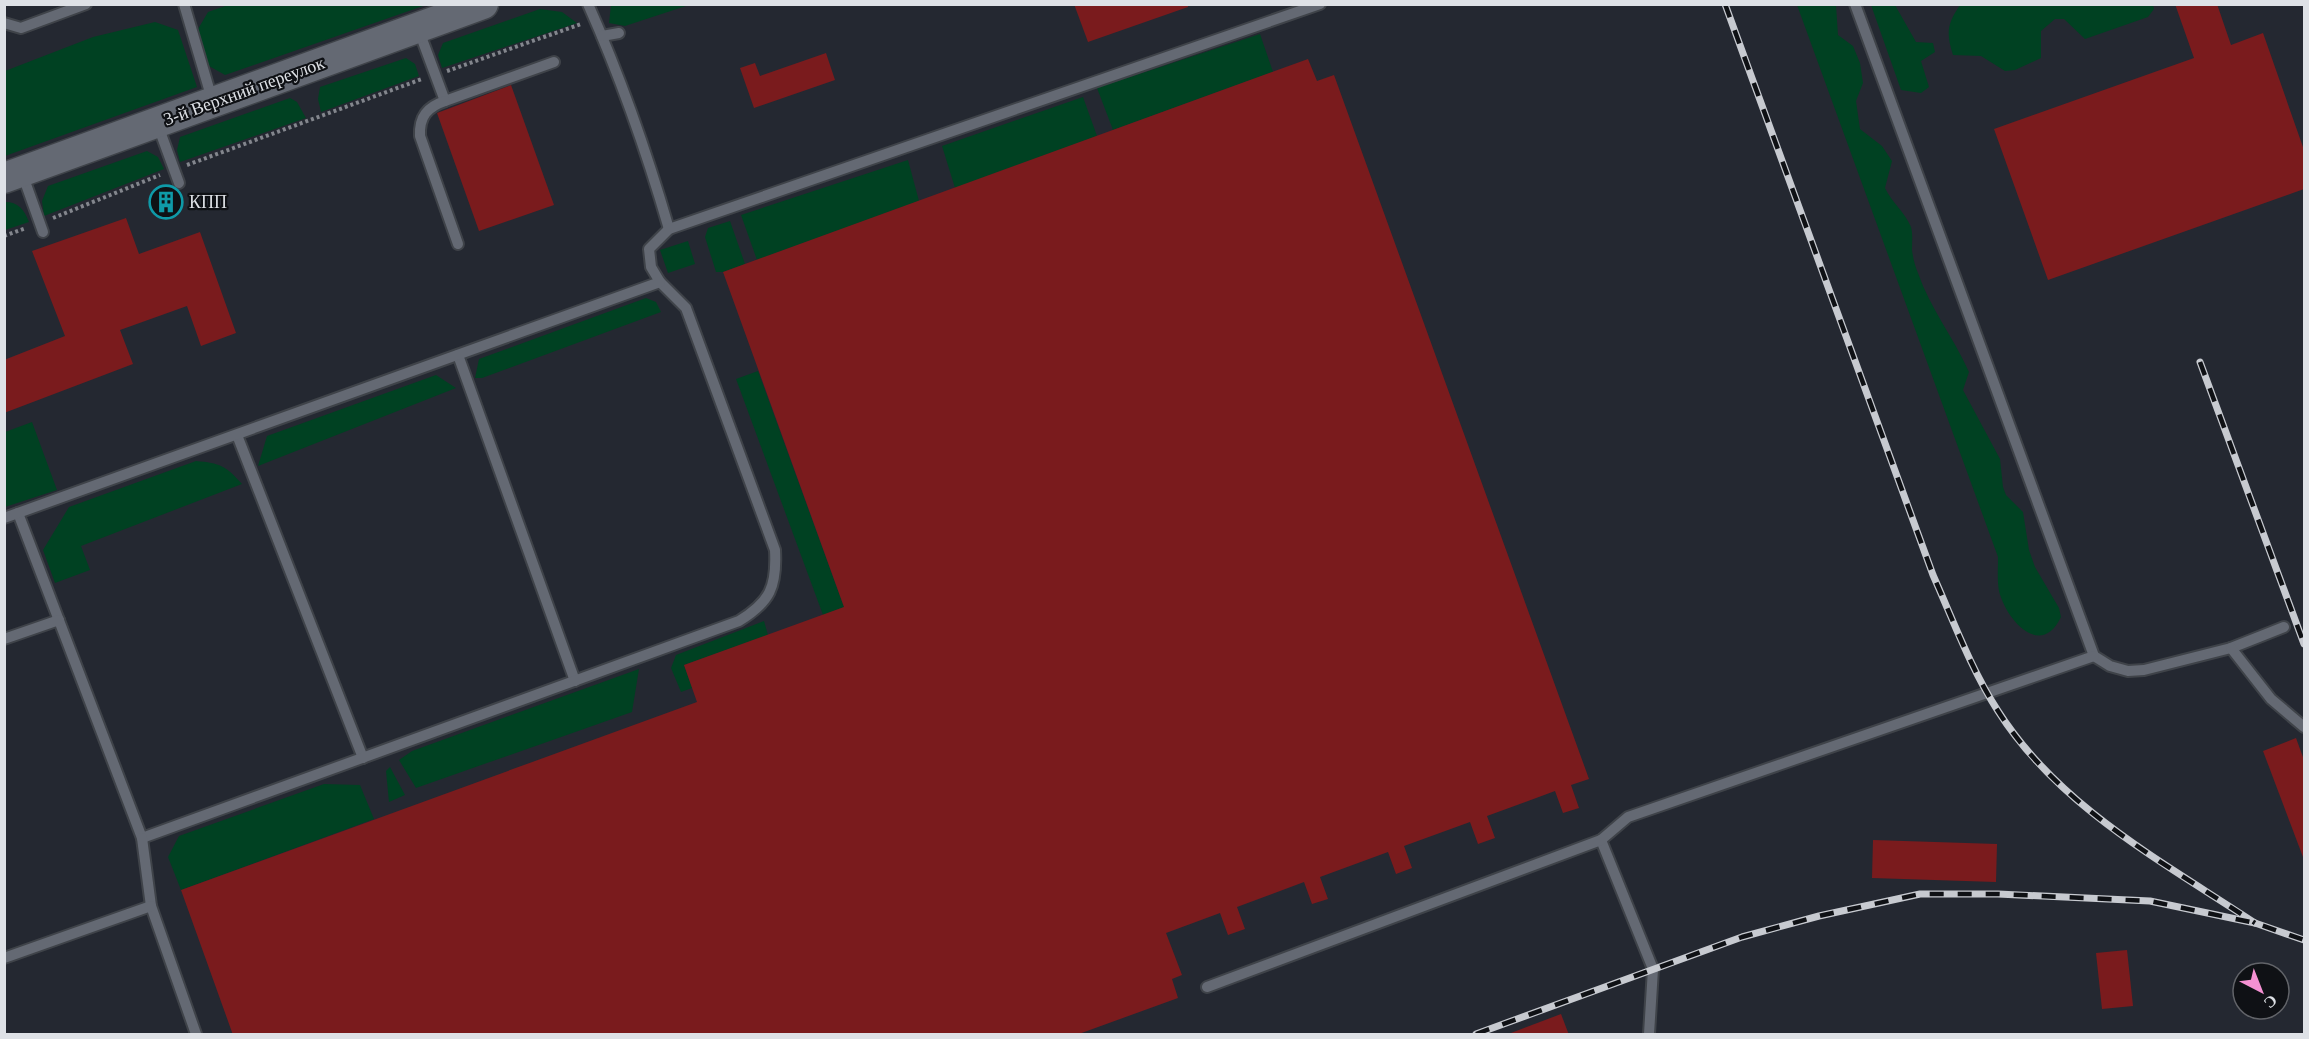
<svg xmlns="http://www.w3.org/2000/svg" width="2309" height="1039" font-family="Georgia,serif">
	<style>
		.green { fill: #004122 }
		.building { fill: #7a1b1d }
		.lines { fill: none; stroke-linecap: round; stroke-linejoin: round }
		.lane-casing { stroke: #3f4349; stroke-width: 14 }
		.secondary-casing { stroke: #3f4349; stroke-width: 33 }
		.path { stroke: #83868d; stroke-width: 4; stroke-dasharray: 3 3; stroke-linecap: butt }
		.lane { stroke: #646973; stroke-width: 10 }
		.secondary { stroke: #646973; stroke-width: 30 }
		.rail-casing { stroke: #c7cad0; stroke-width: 7 }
		.rail { stroke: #0f1115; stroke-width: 4.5; stroke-dasharray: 14; stroke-linecap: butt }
		.labels { text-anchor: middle; stroke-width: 4.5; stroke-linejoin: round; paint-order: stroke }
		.street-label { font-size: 18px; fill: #dee1e6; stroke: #0f1115 }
		.poi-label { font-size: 18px; fill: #dee1e6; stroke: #0f1115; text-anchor: start }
	</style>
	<rect width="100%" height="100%" fill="#242831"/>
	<!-- green -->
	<g class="green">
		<polygon points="228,5 228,4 426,5 225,75 209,66 198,29 208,12"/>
		<polygon points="611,5 611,4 689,5 625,26 609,23"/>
		<path d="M1797,5h39l2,30 15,11 7,17 3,20 -7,18 4,28 22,17 10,15 -7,27c7,15 20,24 26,39 2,7 1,16 1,23 1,8 3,16 6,23 12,35 36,65 51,99l-6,18 37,69 3,28 3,8 17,17 6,38 6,17 24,41 2,9c-20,42 -55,3 -62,-26 -2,-11 -1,-23 -1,-34z"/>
		<polygon points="1871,5 1895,5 1916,42 1933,43 1935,52 1921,61 1929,87 1921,93 1901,90"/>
		<path d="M2153,5l1,4 -6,8 -63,22 -21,-20h-9l-14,12v27l-26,12 -10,1 -24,-15 -28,-1c-7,-22 -6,-31 7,-50z"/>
		<polygon points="540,9 562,12 577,23 442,68 438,55 443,43"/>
		<polygon points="155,22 178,30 197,87 5,156 5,71 93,37"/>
		<polygon points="1260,34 1273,72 1113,130 1097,88"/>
		<polygon points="406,58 415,64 419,76 321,112 318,99 320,87"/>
		<polygon points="1083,97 1097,136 955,188 942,146"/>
		<polygon points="290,98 297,102 306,118 180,162 177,150 180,137"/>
		<polygon points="147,151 158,157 164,169 44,216 42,201 48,186"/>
		<polygon points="908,160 919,201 757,260 741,215"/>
		<path d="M5,202c13,0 19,7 24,20l-24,8z"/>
		<polygon points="730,221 745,264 723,272 716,272 705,237 708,228"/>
		<polygon points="688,241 695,264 668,273 660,250"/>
		<polygon points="646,298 656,302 661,312 482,378 475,378 479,359"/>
		<polygon points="758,371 844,607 823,615 736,379"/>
		<polygon points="436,375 456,388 258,466 267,436"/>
		<polygon points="32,422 57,490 5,507 5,432"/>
		<path d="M196,461c24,2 30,5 46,23l-161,62 9,24 -35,13 -12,-33 26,-43z"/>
		<polygon points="764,621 768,635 684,665 692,688 681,692 671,668 676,655"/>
		<polygon points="639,669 632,712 416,788 399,760 412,751"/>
		<polygon points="390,767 405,795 389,802 386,771"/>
		<polygon points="324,784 360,785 374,819 181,890 168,857 179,836"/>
	</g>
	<!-- building -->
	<g class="building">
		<polygon points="1074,4 1188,4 1188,7 1088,42"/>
		<polygon points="2175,4 2217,4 2231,45 2263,33 2304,150 2304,189 2048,280 1994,129 2194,58"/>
		<polygon points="826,53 835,80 754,108 740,68 755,63 760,76"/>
		<polygon points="1308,59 1317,81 1334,75 1589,779 1571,785 1579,808 1563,813 1555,791 1487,816 1495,838 1478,844 1470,822 1404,846 1412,868 1396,874 1388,852 1320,877 1328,899 1312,904 1304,882 1237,907 1245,929 1228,935 1220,913 1166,933 1182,975 1172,979 1178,998 1076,1035 233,1035 181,890 697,702 684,665 844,607 723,272"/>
		<polygon points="511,85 554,205 479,231 437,113"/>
		<polygon points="126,218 139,254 200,232 236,333 201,346 187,306 120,330 133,364 4,413 4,360 65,336 32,251"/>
		<polygon points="2296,738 2304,760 2303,857 2263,751"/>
		<polygon points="1873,840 1997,844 1996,882 1872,878"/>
		<polygon points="2127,950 2133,1006 2102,1009 2096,953"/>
		<polygon points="1561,1014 1569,1035 1512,1035 1511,1033"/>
	</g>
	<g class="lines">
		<!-- lane casing -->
		<g class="lane-casing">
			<g id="lane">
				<polyline points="184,4 212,99"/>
				<path d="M588,4c32,72 59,149 81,225"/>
				<polyline points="1855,4 2094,656 2110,666 2128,671 2144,670 2231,648 2284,627"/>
				<polyline points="4,23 21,28 86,4"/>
				<polyline points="419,31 445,101 554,62"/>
				<polyline points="602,36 619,33"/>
				<path d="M445,101c-18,6 -26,16 -25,35l38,108"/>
				<polyline points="157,123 179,183"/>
				<polyline points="22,173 43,232"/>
				<polyline points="458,355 575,681"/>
				<polyline points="237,435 363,758"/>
				<path d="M18,513l124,325 597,-217c31,-19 38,-34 36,-71l-89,-242 -26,-26"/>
				<polyline points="4,518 660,282 651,267 649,249 669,229 1320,4"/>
				<polyline points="4,639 59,620"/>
				<polyline points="2231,648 2271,699 2304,727"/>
				<polyline points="142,838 151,906 196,1034"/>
				<polyline points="1601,840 1653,969 1649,1034"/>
				<polyline points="4,958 151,906"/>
				<polyline points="1207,987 1601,840 1628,817 2094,656"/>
			</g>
		</g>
		<!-- secondary casing -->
		<g class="secondary-casing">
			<polyline id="secondary" points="4,178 483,4"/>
		</g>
		<!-- path -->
		<g class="path">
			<polyline points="447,71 581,24"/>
			<polyline points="187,165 422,79"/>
			<polyline points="53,218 160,175"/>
			<polyline points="4,236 26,228"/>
		</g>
		<!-- lane -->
		<use href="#lane" class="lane"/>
		<!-- secondary -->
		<use href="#secondary" class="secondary"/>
		<!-- rail casing -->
		<g class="rail-casing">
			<g id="rail">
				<path d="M1725,4l208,571c20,45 38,94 65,136 61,96 165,151 257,212"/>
				<polyline points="2200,362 2304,644"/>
				<polyline points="1476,1034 1742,937 1819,916 1920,894 1998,894 2150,901 2255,923 2304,940"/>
			</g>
		</g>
		<!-- rail -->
		<use href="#rail" class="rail"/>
	</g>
	<!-- icons -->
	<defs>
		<g id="building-ring" transform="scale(1.725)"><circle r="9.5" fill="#0f1115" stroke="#0f9aa8" stroke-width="1.5"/><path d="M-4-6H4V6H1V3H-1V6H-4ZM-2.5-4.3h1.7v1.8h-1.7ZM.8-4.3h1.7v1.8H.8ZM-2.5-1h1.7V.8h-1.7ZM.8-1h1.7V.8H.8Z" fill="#0f9aa8"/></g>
	</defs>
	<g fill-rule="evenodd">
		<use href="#building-ring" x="166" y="202"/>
	</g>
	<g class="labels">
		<!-- street labels -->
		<g class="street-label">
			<text transform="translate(244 91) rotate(-20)" y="6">3-й Верхний переулок</text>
		</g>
		<!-- poi labels -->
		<g class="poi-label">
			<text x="189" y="208">КПП</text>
		</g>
	</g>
	<!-- border -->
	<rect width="2309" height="1039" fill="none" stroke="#dee1e6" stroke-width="12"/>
	<!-- north arrow -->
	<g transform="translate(2261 991) rotate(138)"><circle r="28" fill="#0f1115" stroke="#626469" stroke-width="1.5"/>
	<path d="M0-4.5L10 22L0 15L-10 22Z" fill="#f591d3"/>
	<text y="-9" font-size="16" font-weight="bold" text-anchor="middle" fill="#dee1e6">С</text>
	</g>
</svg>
